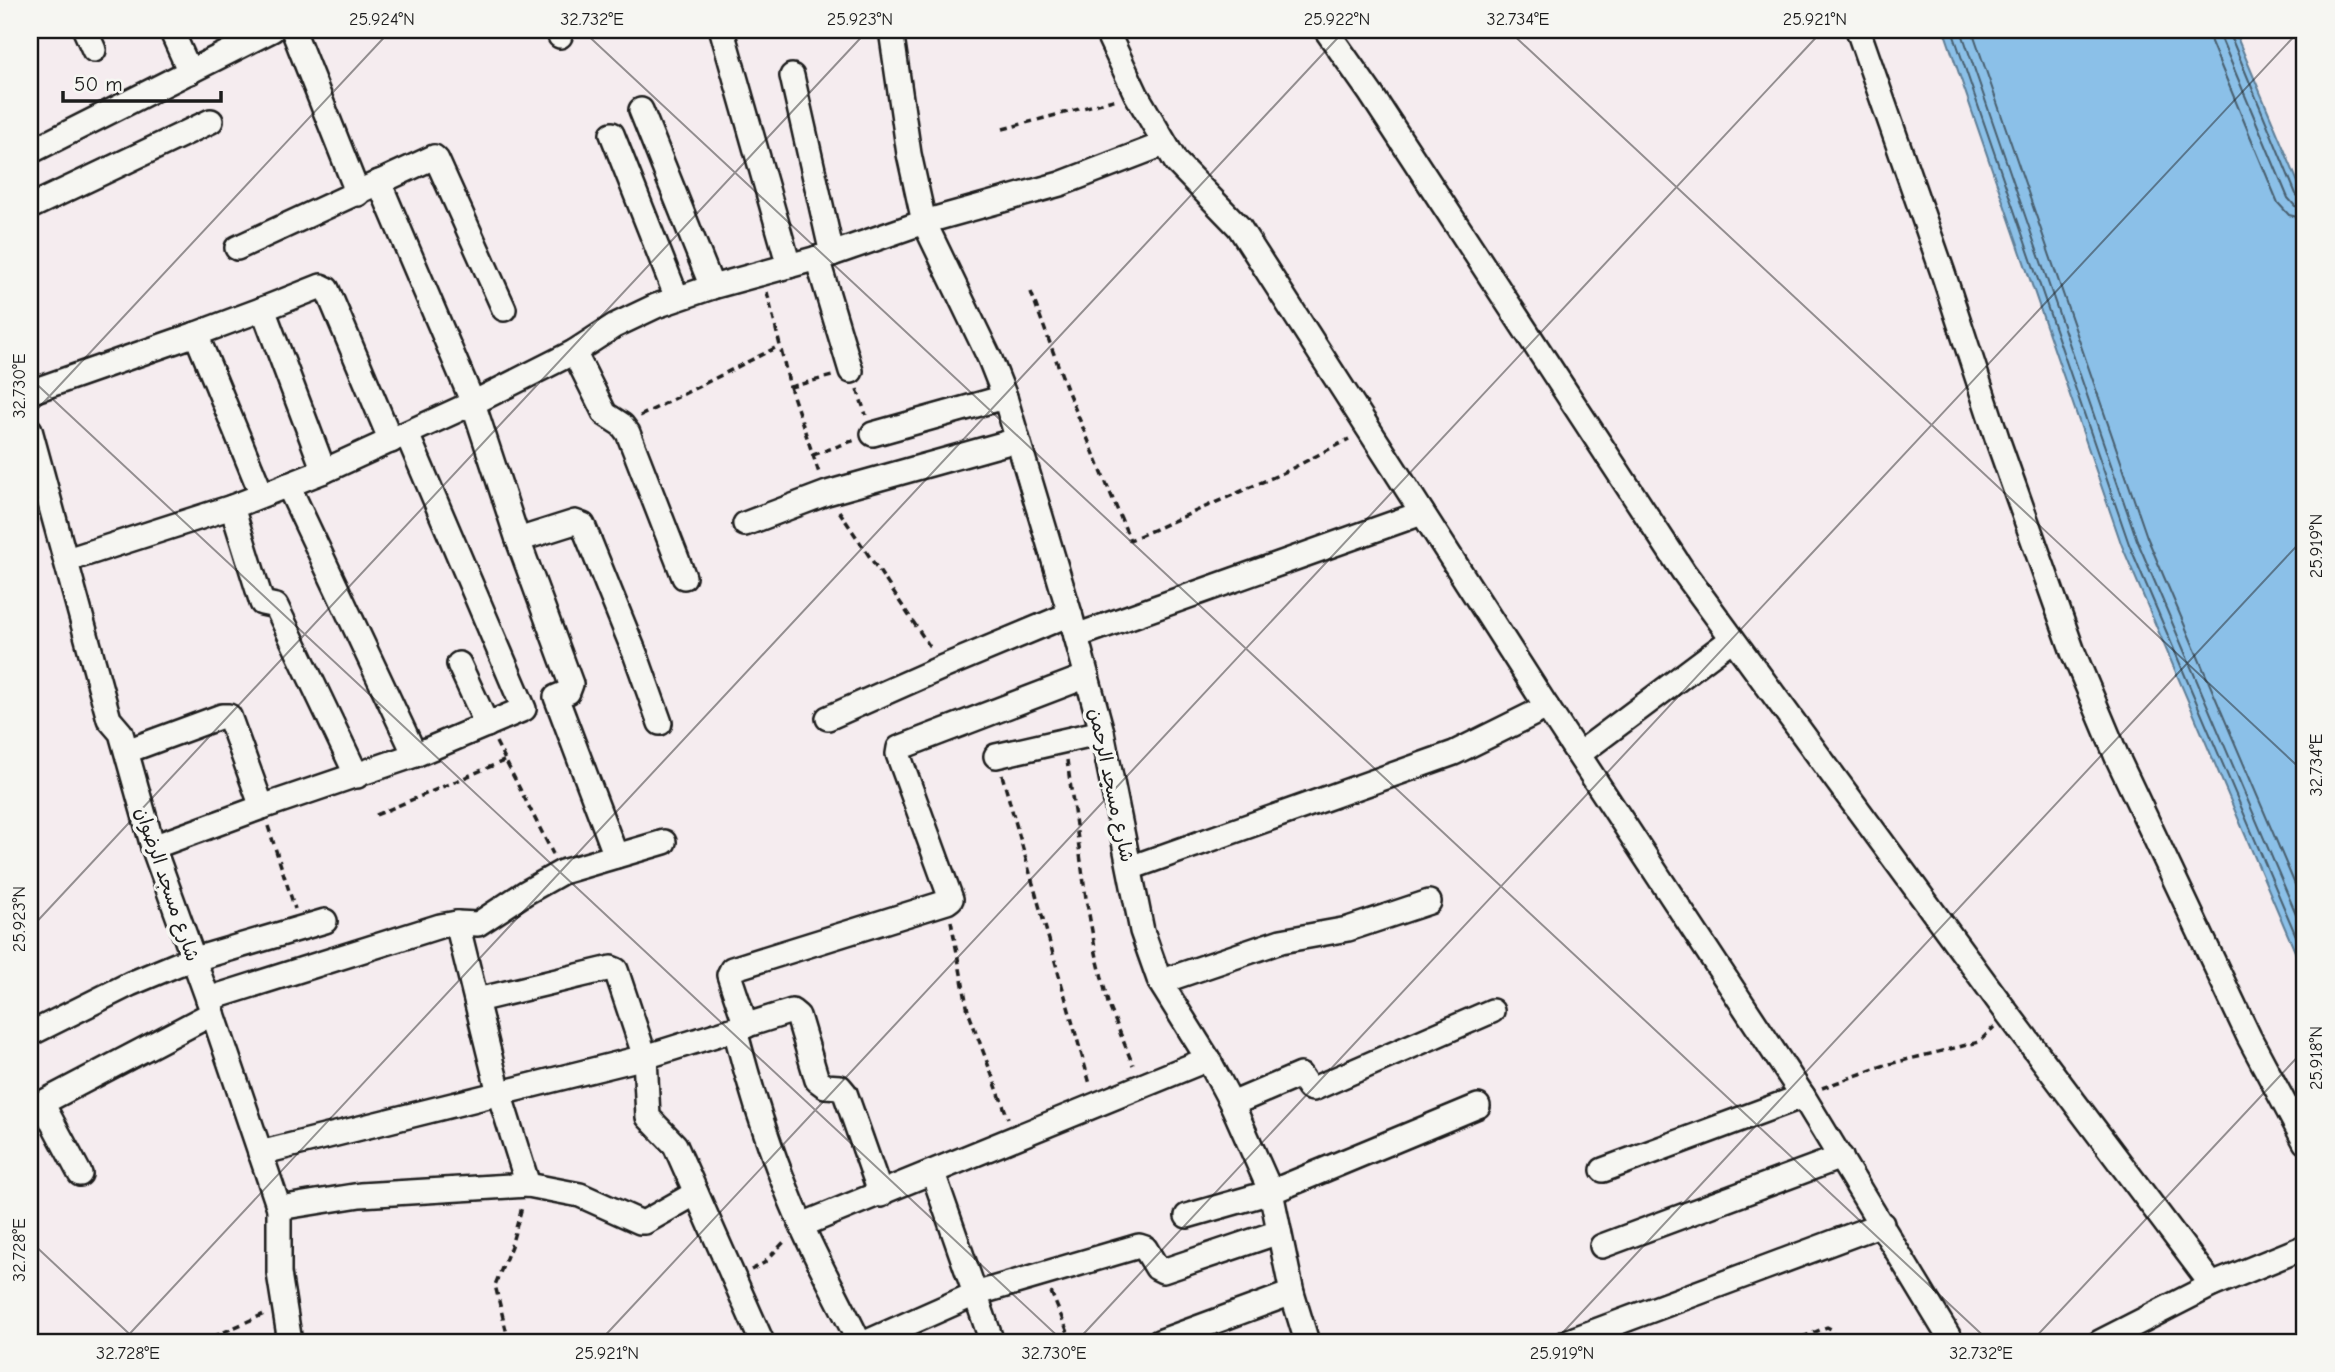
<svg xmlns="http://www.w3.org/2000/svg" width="2335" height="1372" font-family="'Comic Neue','Playpen Sans Arabic',sans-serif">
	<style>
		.water { fill: #8bc0e8; stroke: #5f7e96; stroke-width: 2 }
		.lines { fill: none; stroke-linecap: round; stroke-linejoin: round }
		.shore { stroke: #485e6e; stroke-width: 2 }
		.minor-casing { stroke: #1c1c1c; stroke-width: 28 }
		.path { stroke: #1c1c1c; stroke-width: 3.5; stroke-dasharray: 7 5; stroke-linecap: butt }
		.minor { stroke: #f6f6f2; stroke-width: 23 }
		.ticks { fill: none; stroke: #1c1c1c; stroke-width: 2; stroke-opacity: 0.45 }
		.labels { text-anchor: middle; stroke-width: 7; stroke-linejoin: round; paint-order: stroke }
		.street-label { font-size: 19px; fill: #1c1c1c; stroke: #f6f6f2 }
		.neatline { fill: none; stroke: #1c1c1c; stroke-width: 2.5 }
		.ticks-label { font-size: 18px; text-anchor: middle; fill: #1c1c1c }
	</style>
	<rect width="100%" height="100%" fill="#f5ecef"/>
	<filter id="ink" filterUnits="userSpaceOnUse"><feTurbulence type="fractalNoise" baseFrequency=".0143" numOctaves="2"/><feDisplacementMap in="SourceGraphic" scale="14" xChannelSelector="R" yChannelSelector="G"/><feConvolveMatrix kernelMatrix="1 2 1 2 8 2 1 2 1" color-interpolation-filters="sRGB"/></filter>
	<g filter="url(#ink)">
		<!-- water -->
		<polygon class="water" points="1944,30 2234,30 2305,199 2305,975 2122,546"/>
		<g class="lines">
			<!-- shore -->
			<g class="shore">
				<polyline points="1952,30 2129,544 2305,957"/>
				<polyline points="1961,30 2137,540 2305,935"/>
				<polyline points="1972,30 2147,537 2305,908"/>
				<polyline points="2209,30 2211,42 2278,203 2289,215 2305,219"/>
				<polyline points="2219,30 2221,38 2288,198 2295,206 2305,208"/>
				<polyline points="2228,30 2296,194 2300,199 2305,199"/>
			</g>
			<!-- minor casing -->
			<g class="minor-casing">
				<g id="minor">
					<polyline points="85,30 94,50"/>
					<polyline points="171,30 190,72"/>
					<polyline points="293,30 358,194"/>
					<polyline points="558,30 560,36"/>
					<polyline points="891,30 909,154 924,222 990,359 1005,397 1070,614 1102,732 1142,931 1160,982 1208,1059 1232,1104 1271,1192 1292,1293 1307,1342"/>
					<polyline points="1106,30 1136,94 1176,162 1239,227 1547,707 1803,1096 1952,1342"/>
					<polyline points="1326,30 1371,94 1683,571 2008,1014 2212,1285"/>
					<polyline points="1858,30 1943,273 1999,444 2073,652 2117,757 2249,1037 2305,1142"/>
					<polyline points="722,31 789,266"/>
					<polyline points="792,76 832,254"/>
					<polyline points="641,110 712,287"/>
					<polyline points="612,134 677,298"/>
					<polyline points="30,152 272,30"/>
					<polyline points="379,182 473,403 518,540 571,684 568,692 556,697 616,856"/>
					<polyline points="30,207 211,121"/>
					<polyline points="237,248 434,157 437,160 504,309"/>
					<polyline points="817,258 851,371"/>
					<polyline points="263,309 321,286 327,289 391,441"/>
					<polyline points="574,352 605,414 622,425 628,433 684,577"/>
					<polyline points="30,392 196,334"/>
					<polyline points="30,430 109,719 121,733 153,847 208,999 279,1208 279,1273 290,1342"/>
					<polyline points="407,434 524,709 415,755"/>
					<polyline points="873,434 1005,397"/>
					<polyline points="324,471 473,403 574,352 614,326 656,306 712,287 832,254 924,222 1060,184 1164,144"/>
					<polyline points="262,495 196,334 263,309 324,471 232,507 262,603 276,606 357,776"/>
					<polyline points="745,524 827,493 1017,440"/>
					<polyline points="518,540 575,522 583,525 636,656 660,723"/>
					<polyline points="67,560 232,507"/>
					<polyline points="1076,636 1422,513"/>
					<polyline points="459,664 487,725"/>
					<polyline points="828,718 943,667 1070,614"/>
					<polyline points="127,751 222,716 229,716 262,807"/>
					<polyline points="1579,754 1732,639"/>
					<polyline points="996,756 1102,732"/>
					<polyline points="153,847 262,807 415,755 288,485"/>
					<polyline points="1130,868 1454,753 1547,707"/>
					<polyline points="457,923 499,1093 528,1185"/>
					<polyline points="1160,982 1281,941 1348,929 1429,902"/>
					<polyline points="208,999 440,926 457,923 478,924 525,893 562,872 664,842"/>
					<polyline points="477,1000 611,968 616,970 645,1057 648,1117 675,1145 762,1342"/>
					<polyline points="746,1026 729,975 732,969 947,902 951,899 898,754 899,748 1087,676"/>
					<path d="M735,1030c17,66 38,130 65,192 18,41 40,80 59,120"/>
					<polyline points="30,1034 130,984 178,964 325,921"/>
					<polyline points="1232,1104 1300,1075 1309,1088 1313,1089 1492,1011"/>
					<polyline points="260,1153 645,1057 792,1011 798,1016 817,1080 825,1086 840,1087 845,1093 881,1195"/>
					<polyline points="1603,1170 1803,1096"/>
					<polyline points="933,1173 992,1342"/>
					<polyline points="80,1174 42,1103 213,1013"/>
					<polyline points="279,1208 360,1195 528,1185 580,1195 640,1222 645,1222 696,1193"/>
					<polyline points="1187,1216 1271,1192 1478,1106"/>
					<polyline points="802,1225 1208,1059"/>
					<polyline points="1602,1246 1841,1157"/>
					<polyline points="867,1342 975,1294 1139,1246 1145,1248 1157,1268 1163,1271 1279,1232"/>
					<polyline points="1159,1342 1292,1293"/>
					<polyline points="1566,1342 1882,1224"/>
					<polyline points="2100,1342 2212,1285 2305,1247"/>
				</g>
			</g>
			<!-- path -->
			<g class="path">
				<polyline points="1003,129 1117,99"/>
				<polyline points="767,292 790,387 819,473"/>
				<polyline points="1031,292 1068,392 1130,540 1285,472 1349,439"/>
				<polyline points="790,387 832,376"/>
				<polyline points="857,389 866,415"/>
				<polyline points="640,416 779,346"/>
				<polyline points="813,455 855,440"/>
				<polyline points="839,511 932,650"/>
				<polyline points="496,742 553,854"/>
				<polyline points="1067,760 1086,898 1096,953 1108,1003 1133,1065"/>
				<polyline points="1002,775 1090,1084"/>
				<polyline points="376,815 506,760"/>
				<polyline points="268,826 295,909"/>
				<polyline points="951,921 968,1011 1008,1118"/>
				<polyline points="1822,1088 1885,1065 1979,1042 1994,1027"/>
				<polyline points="751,1270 764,1263 785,1241"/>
				<polyline points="1051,1292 1072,1342"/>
				<polyline points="202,1342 264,1314"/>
				<polyline points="509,1342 495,1285 511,1246 522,1207"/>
				<polyline points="1791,1342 1827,1327 1831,1329 1836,1342"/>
			</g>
			<!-- minor -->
			<use href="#minor" class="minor"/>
		</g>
	</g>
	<!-- ticks -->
	<path class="ticks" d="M582,30l1408,1312M1508,30l797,743M30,378l1034,964M30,417l361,-387M30,929l838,-899M30,1241l108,101M122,1342l1223,-1312M599,1342l1224,-1312M1076,1342l1224,-1312M1554,1342l751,-805M2031,1342l274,-293"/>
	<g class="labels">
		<!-- street labels -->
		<g class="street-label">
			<text transform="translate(1112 785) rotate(78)" y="7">شارع مسجد الرحمن</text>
			<text transform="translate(168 884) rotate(71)" y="7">شارع مسجد الرضوان</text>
		</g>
	</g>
	<!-- margin -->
	<rect width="2335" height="1372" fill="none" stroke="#f6f6f2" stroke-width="77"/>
	<!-- scale -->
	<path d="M63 91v10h158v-10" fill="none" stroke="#1c1c1c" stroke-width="3.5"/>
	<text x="74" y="91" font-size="21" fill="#1c1c1c" stroke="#f6f6f2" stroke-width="5" paint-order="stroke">50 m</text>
	<rect x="38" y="38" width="2258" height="1296" class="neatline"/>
	<g class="ticks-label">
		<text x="382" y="25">25.924°N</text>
		<text x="592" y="25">32.732°E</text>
		<text x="860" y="25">25.923°N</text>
		<text x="1337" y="25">25.922°N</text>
		<text x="1518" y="25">32.734°E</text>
		<text x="1815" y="25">25.921°N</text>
		<text transform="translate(19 386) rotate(-90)" y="6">32.730°E</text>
		<text transform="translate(2316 546) rotate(-90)" y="6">25.919°N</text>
		<text transform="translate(2316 765) rotate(-90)" y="6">32.734°E</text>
		<text transform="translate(19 919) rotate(-90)" y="6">25.923°N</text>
		<text transform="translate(2316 1058) rotate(-90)" y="6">25.918°N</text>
		<text transform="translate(19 1250) rotate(-90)" y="6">32.728°E</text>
		<text x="128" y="1359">32.728°E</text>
		<text x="607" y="1359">25.921°N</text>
		<text x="1054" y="1359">32.730°E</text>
		<text x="1562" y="1359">25.919°N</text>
		<text x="1981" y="1359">32.732°E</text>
	</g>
</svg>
